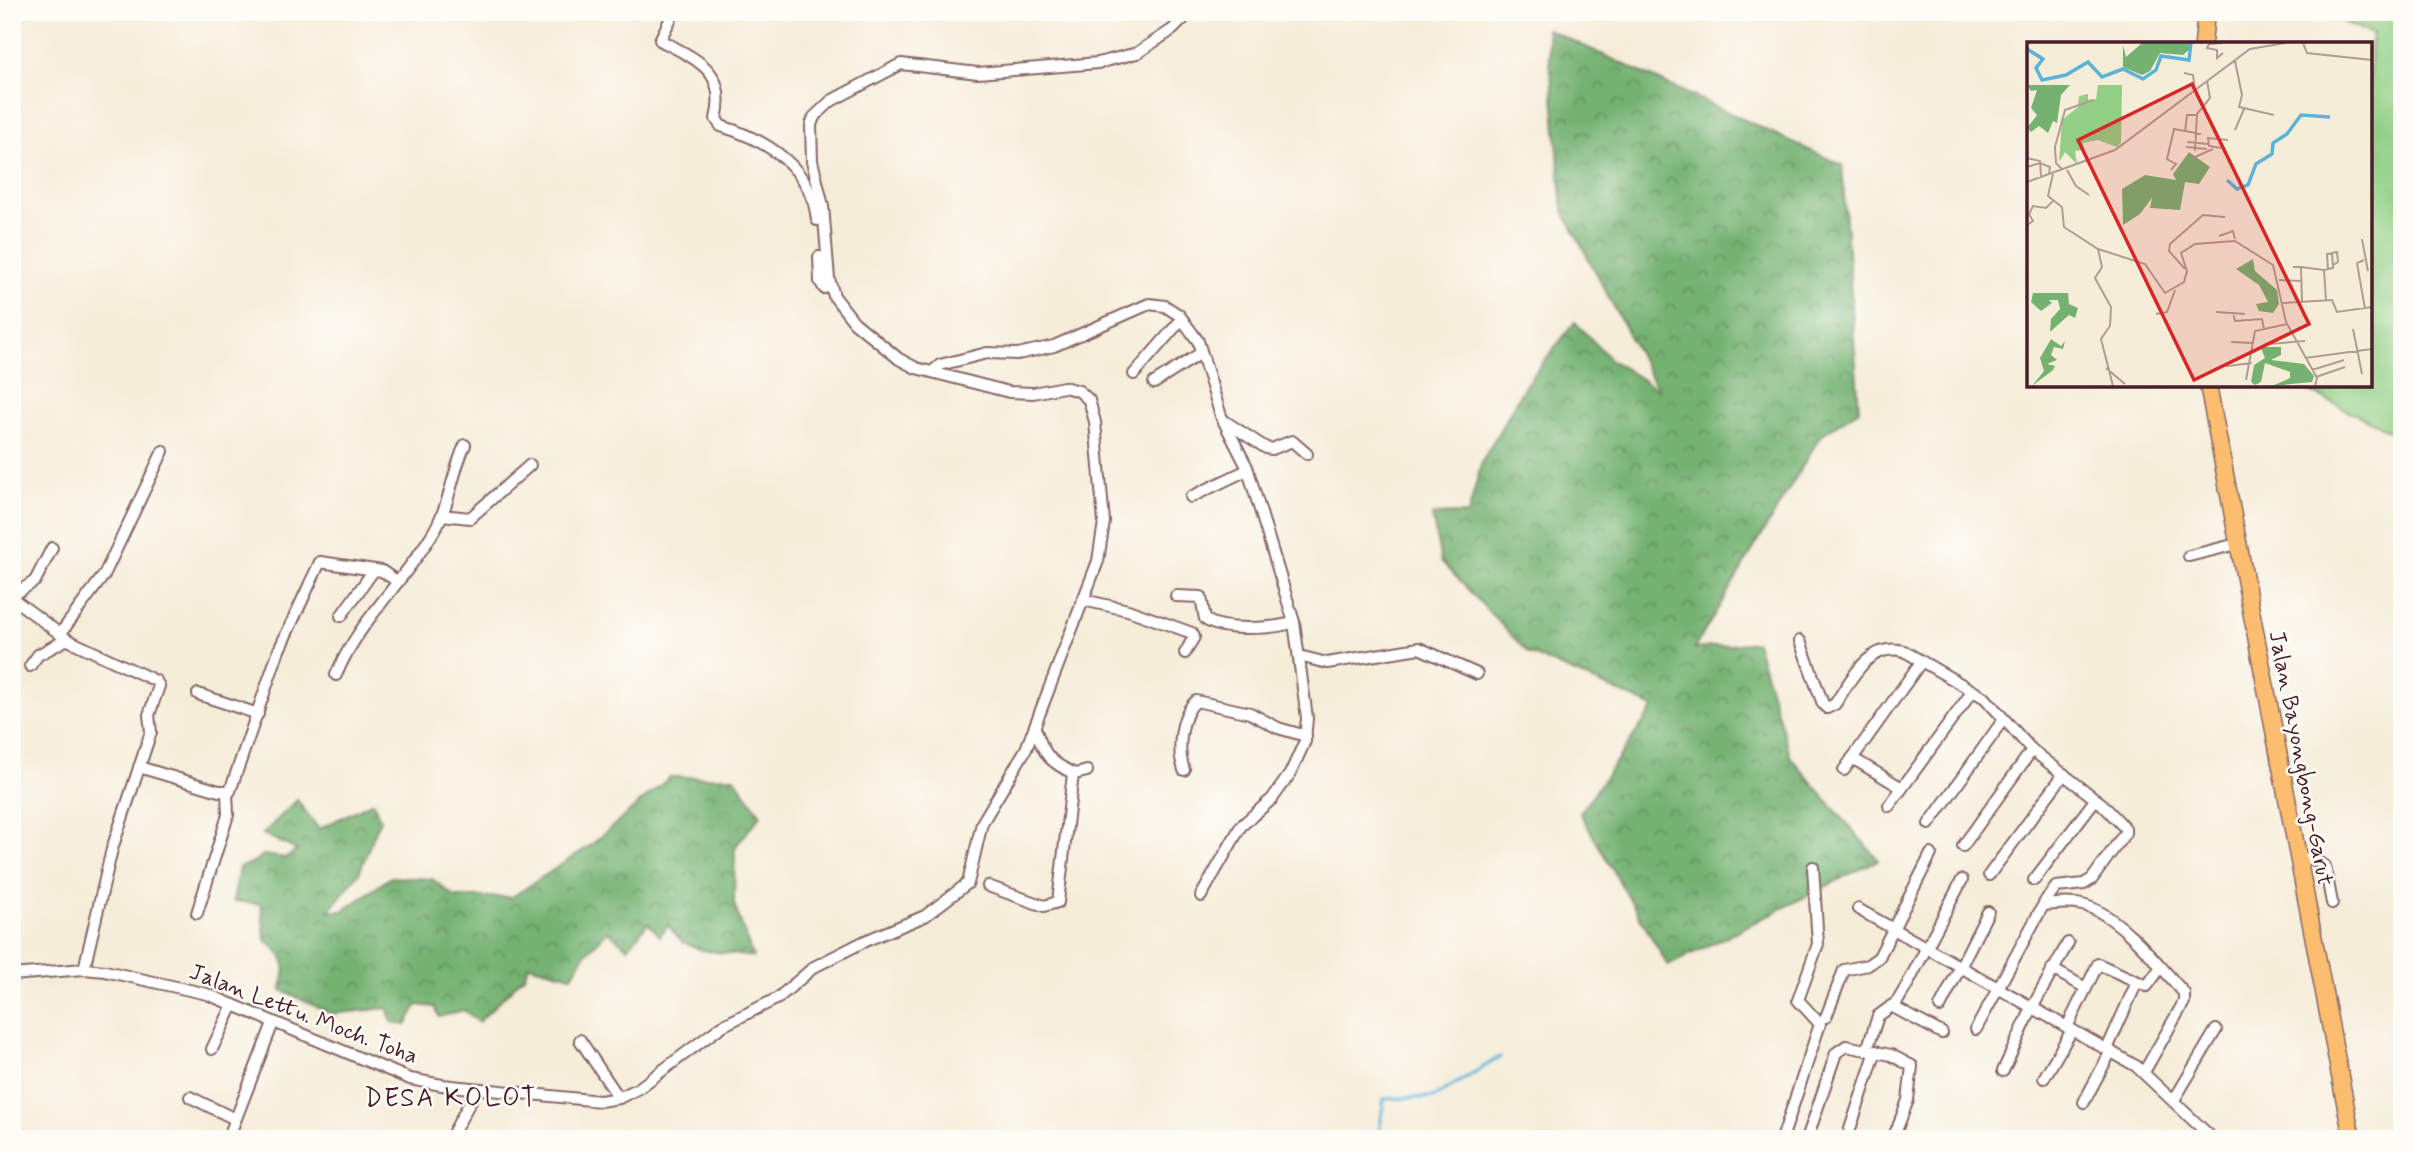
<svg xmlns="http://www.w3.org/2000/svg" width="2414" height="1151" font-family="Mynerve,sans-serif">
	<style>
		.green { fill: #92cf84; stroke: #6e7758; stroke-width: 2 }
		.forest { fill: url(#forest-crowns); stroke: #60684e; stroke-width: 2 }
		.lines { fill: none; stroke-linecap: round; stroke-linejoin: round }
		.stream { stroke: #5cb3d9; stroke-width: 3.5 }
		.minor-casing { stroke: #866768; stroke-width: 14 }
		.primary-casing { stroke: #866768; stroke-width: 19 }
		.minor { stroke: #fff; stroke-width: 10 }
		.primary { stroke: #fbbd6e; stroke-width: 16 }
		.labels { text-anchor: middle; stroke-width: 5; stroke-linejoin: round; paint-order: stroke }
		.street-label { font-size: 23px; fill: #4a1f2b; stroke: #fdfcf7 }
		.quarter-label { font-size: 26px; letter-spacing: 2px; fill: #4a1f2b; stroke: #fdfcf7 }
		.inset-river { fill: none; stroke: #5cb3d9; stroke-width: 3.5 }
		.inset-road { fill: none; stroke: #b19b93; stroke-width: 2 }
		.view { fill: #d62828; fill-opacity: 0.15; stroke: #d62828; stroke-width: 3.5 }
		.inset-edge { fill: none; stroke: #4a1f2b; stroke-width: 3.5 }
	</style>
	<defs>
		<pattern id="forest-crowns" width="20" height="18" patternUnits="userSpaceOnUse" patternTransform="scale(1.75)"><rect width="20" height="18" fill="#75b272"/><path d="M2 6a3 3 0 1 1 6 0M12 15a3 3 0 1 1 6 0" fill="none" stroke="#62905e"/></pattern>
	</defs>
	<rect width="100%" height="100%" fill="#fdfcf7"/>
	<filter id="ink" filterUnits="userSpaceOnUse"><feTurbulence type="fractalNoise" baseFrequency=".0143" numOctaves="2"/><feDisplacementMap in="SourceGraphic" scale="14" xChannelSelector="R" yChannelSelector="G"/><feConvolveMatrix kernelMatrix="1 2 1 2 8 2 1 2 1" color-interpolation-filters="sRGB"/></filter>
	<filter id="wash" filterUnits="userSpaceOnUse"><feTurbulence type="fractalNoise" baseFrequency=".00686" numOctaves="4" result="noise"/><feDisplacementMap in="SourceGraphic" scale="28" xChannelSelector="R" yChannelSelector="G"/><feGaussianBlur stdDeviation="1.57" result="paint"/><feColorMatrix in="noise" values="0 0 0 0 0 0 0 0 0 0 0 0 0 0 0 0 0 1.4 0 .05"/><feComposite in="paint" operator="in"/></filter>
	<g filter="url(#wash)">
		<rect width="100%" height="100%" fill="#f6edd9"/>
		<!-- green -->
		<polygon class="green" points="2319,12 2402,12 2402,437 2296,385 2370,385 2370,45 2373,34"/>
		<!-- forest -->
		<g class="forest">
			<polygon points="1547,29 1842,165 1859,410 1821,435 1694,649 1756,642 1791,758 1878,860 1668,966 1580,813 1654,707 1528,653 1441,561 1432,515 1468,514 1482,462 1524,387 1575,322 1611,360 1657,389 1563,210"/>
			<path d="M670,777h64l27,38 -26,32 -1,57 19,53 -51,-7 -20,-8 -14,-17 -8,11 -12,-13 -20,25 -20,-17 -22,22 -14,23 -44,-11 -3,10 -46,47 -15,-12 -25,7 -4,-10 -18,-2 -11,20 -14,-3 -5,-14 -55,6 -51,-24c6,-27 7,-32 -16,-51l-4,-35 -28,-3 6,-34 12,-3 12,-9 23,3 11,-8 -34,-16 34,-34 22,29 54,-27 7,18 -21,53 -30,38h14l48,-34 41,2 23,18h57l79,-52z"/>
		</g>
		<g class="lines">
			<!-- stream -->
			<polyline class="stream" points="1378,1139 1384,1099 1434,1097 1500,1057"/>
		</g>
	</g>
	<g filter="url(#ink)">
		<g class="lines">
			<!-- minor casing -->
			<g class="minor-casing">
				<g id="minor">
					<path d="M674,12l-14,28c37,20 68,30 56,79l5,7c46,14 91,42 96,94"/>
					<polyline points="819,257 820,281 824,288 831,286"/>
					<polyline points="933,371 940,365 987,353 1018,354 1054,346 1149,304 1165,306 1179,315 1198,341 1221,416 1247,467 1294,622 1307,718 1305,741 1290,774 1272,799 1241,826 1201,896"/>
					<polyline points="1134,374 1182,319"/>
					<polyline points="1154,383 1201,353"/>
					<polyline points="1226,422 1266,448 1272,449 1292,441 1307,454"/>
					<polyline points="1191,497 1247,470"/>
					<polyline points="442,515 470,518 530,465"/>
					<polyline points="2189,556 2237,544"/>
					<polyline points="12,596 35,581 52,548"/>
					<path d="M1176,596l25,1 4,22c16,13 70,10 89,3"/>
					<polyline points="12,598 68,640 156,681 159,686 149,715 151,732 112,849 84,969"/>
					<polyline points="1083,600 1128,610 1192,633 1194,637 1185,653"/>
					<polyline points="341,616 374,570"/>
					<polyline points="60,634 104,575 163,451"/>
					<path d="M1800,641l23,63 4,4 8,-4c16,-24 34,-63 69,-53l81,47 47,52 70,54 23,24v5l-33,46 -8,5 -28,3 -10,13 -70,129"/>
					<polyline points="1299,656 1327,663 1419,648 1477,674"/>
					<polyline points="30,666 38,655 67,639"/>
					<path d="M336,675c23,-55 68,-93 98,-144 16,-27 18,-58 31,-86"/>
					<polyline points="198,694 258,714"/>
					<path d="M1035,728c9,27 14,34 40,46l12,-3"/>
					<polyline points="1852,758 1902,788"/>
					<polyline points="139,767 219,791 230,791 279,650 320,562 382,571 398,582"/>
					<path d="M1184,770c-7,-19 -4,-55 12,-69l54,12 28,15 28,8"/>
					<polyline points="1844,770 1921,662"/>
					<polyline points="1889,806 1972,692"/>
					<polyline points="1929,824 2004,719"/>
					<polyline points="1963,846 2032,750"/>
					<polyline points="2298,857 2313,859 2325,866 2332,903"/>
					<polyline points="1989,875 2064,774"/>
					<polyline points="2034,880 2095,800"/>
					<polyline points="988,886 1044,906 1058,902 1073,774"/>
					<path d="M2044,905c13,-1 25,-3 38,0 35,7 78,61 102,88v9l-40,70"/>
					<polyline points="1858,909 2136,1066 2213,1139"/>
					<polyline points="197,913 228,815 227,792"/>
					<polyline points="2052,969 2086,988"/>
					<polyline points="12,975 84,969 105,971 207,994 410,1079 442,1085 600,1101 619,1098 639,1088 722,1026 778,998 814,967 865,941 925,916 968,883 982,823 1026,749 1098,561 1104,522 1095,422 1089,400 1079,391 1064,387 1033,393 1009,392 916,368 899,359 854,322 834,296 829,279 823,206 812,161 811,125 814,117 831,101 901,64 978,73 1098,63 1137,53 1172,30 1190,12"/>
					<polyline points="1891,1006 1942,1033"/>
					<polyline points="1940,1007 1988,912"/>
					<polyline points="1826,1017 1844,970 1868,965 1879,957 1931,854"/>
					<polyline points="2067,1027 2098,964 2147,986 2161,967"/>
					<polyline points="580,1040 619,1098"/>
					<polyline points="212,1049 233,1005"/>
					<polyline points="2107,1049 2137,982"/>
					<polyline points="1867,1050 1878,1016 1897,1002 1906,987 1962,880"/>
					<polyline points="2003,1071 2032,1008 2068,943"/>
					<polyline points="2044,1078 2072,1030"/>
					<polyline points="190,1097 235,1119"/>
					<polyline points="2174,1100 2216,1030"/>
					<polyline points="2084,1102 2111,1051"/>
					<polyline points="1849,1132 1876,1051"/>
					<polyline points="228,1139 273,1023"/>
					<polyline points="450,1139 477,1089"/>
					<polyline points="1782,1139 1820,1024 1798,1000 1818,944 1813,867"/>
					<polyline points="1807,1139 1836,1053 1846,1046 1891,1055 1912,1066 1908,1100 1893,1139"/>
				</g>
			</g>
			<!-- primary casing -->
			<g class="primary-casing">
				<g id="primary">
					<polyline points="2203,44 2206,12"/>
					<polyline points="2208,385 2352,1139"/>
				</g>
			</g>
			<!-- minor -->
			<use href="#minor" class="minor"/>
			<!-- primary -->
			<use href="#primary" class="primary"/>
		</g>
	</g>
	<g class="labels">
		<!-- street labels -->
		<g class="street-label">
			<text transform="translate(2302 758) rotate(79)" y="8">Jalan Bayongbong-Garut</text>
			<text transform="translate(304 1013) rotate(21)" y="8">Jalan Lettu. Moch. Toha</text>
		</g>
		<!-- quarter labels -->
		<g class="quarter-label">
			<text x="451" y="1106">DESA KOLOT</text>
		</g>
	</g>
	<!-- overview -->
	<g transform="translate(2027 42)">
		<rect width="345" height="345" fill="#f6edd9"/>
		<path d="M71,43h24l-1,58 -4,4 -19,-7 -15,3 1,7 -9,1 2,13 -12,-12 -6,10 3,-42 16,-13 1,-11 9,-2v6l8,-1z" fill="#92cf84"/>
		<path d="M115,1h47v7l-6,5 -23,-2 -10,18 -8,4 -19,-8v-22l3,12zM0,43h43l-9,10 -4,28 -4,-2 -5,12 -9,-7 -8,6 -4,-4 10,-13 -6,-7 6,-18 -6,1zM162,110l21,15 -11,17 -14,-2 -5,28 -30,-2 2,-10 -12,16 -17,11 -1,-36 23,-14 31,5 -3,-6zM226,217l2,12 22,19 2,14 -6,9 -14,-2 -3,-7 12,-2 -9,-17 -23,-16zM6,251h35l1,11 9,4 -3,10 -6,-3 -19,17 1,-13 9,-10 -2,-9h-9l3,3 -11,8 -10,-9zM24,297l10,7 4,-5 -2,8 -9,-2 -3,8 6,5 -10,4 8,2 -2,4 -21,16 12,-15 -4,-13zM239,305h15v8l-10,5 33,4 10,12 -2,6 -40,4 18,-8v-6l-25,-9 -4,19 -6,3 -4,-3 3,-17 11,-7 -4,-10z" fill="#75b272"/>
		<path class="inset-river" d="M0,7l16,10 -7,9 6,12 24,-5 22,-13 14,15 21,-8 20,10 13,-9 5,-14 28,4 2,-17M200,138l10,9 11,-4 8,-21 16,-10 1,-11 14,-9 14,-19 29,2"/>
		<path class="inset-road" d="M196,1l-14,1 -2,4 10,2v8l6,-5M276,1l4,10 65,7M208,19l7,34 -3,12 35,8M157,31l9,2 2,15M208,88l9,-21M158,90l2,-17h10M160,100l21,2M159,105l21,2M194,106l-12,-2 -1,-8 20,2M168,109l2,-37 13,-16 -3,-17M0,116l13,3 1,16M166,116l20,-9M0,125l13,-4 10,4 -1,8M36,128l-7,-7 -1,-16 10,-37 28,-10M40,128l9,16 13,9M144,128l5,-6 -9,-5 7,-30 27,5M26,132l-5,22 14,11 2,20 34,22 47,15 20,29 19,-11 3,-11 -6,-18 14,-9 40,-3 38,24 13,57 31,56 -2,8M0,140l88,-32 135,-101 35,-6M0,183l6,-4 -4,-7 4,-8 13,2 7,-7M192,194l14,-5 2,8M335,197l6,32M71,207l4,18 -7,11 16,29 -1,19 -9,13 12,47M337,218l-7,3 8,46M266,225h8l1,34M274,225l23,3M158,227l-16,-18 1,-7 33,-29 22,2M301,228l-1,-16 10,-2 1,10 -5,3M252,238l22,1M299,258l-2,-30 9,-2 -1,-16M256,261l49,-3 5,12 35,-5M189,270l29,2M206,270l2,9 27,-2 2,10M129,272l11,-2 8,-22M326,287l9,45M204,300l23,1M242,302l36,-3M278,316l67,-9M200,320v4l25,-3M79,326l19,16M285,328l32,-10M289,335l29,-10M219,338l9,-49 32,-7"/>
		<path class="view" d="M165,42l117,240 -115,56 -116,-240z"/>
		<rect width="345" height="345" class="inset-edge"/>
	</g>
	<!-- margin -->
	<rect width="2414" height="1151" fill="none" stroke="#fdfcf7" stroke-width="42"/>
</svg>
